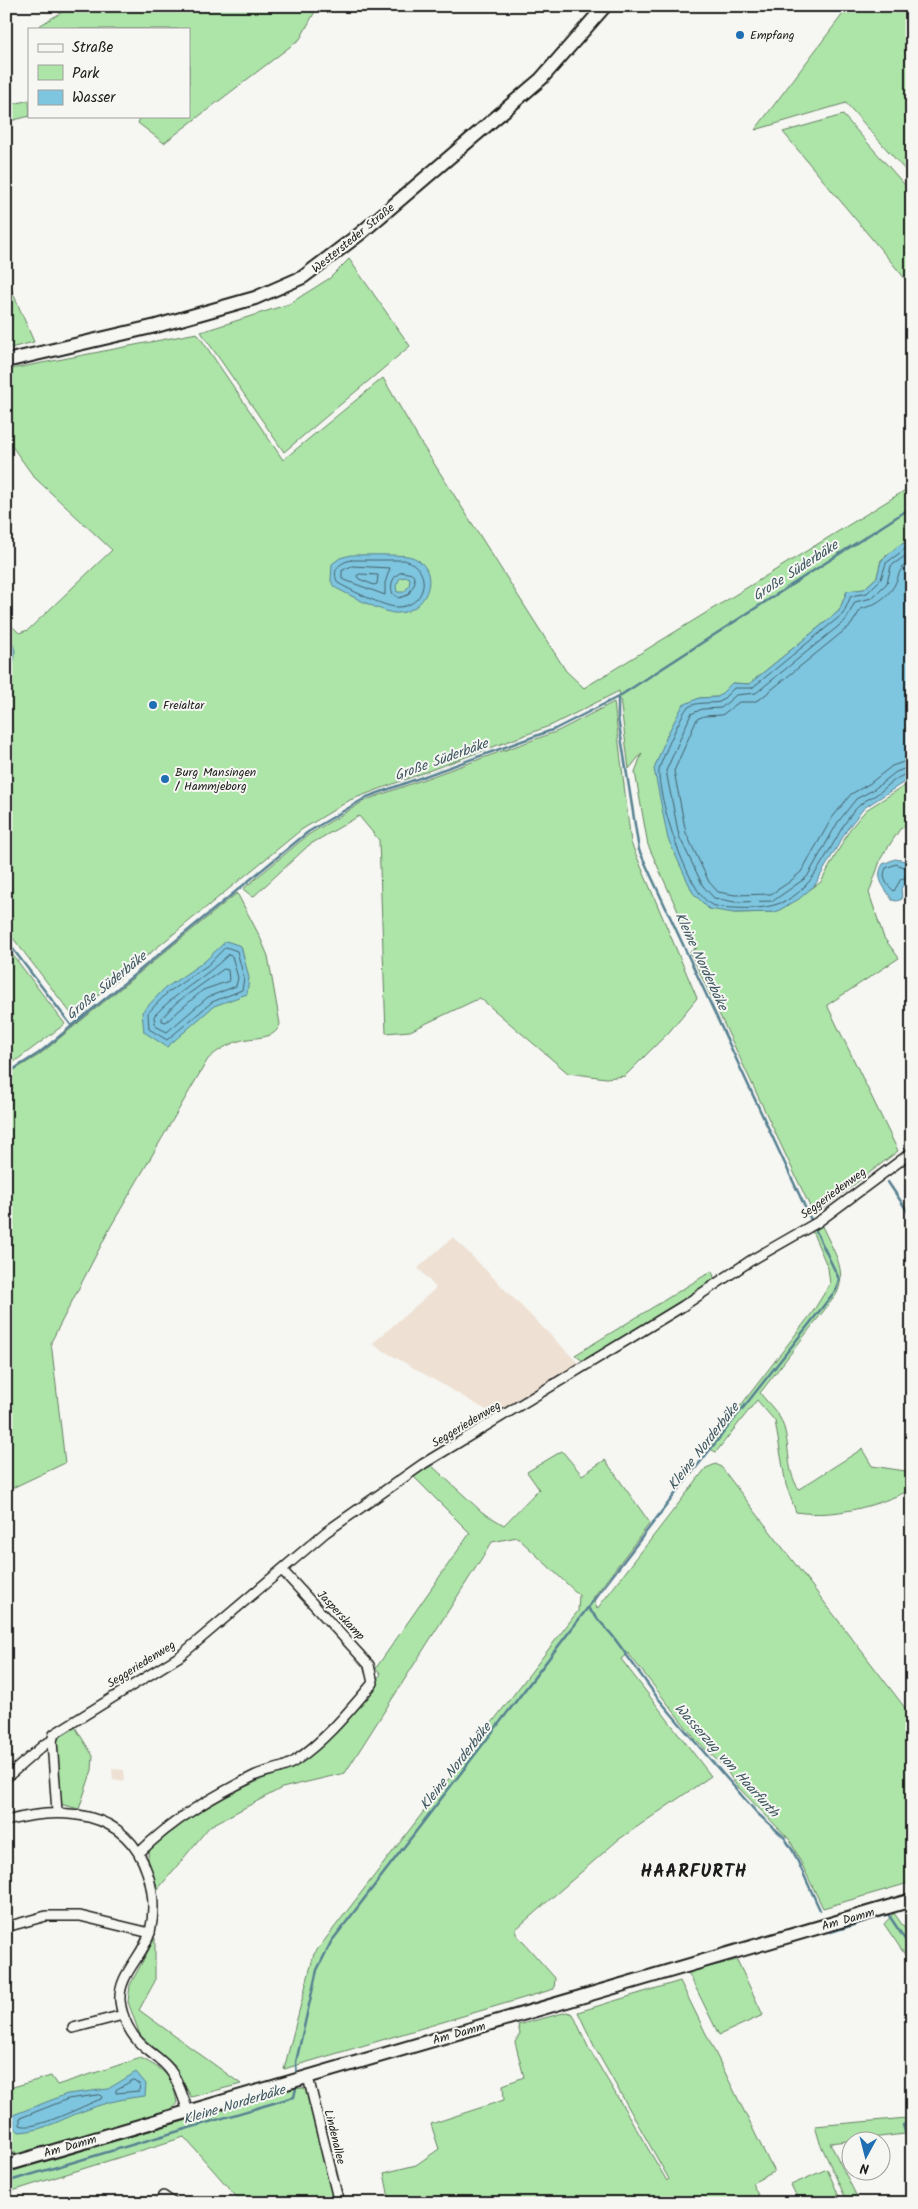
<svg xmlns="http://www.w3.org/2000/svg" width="918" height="2209" font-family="Kalam,sans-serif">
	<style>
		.built { fill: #eee1d3 }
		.green { fill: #ade5a8; stroke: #648062 }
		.water { fill: #7ec5df; stroke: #578191; fill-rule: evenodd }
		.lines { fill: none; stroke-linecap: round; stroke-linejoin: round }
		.shore { stroke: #43606a; stroke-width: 1 }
		.stream { stroke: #578191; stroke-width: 2.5 }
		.street-casing { stroke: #1c1c1c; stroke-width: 12 }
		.secondary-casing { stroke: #1c1c1c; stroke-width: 16 }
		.street { stroke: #f6f6f2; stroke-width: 9 }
		.secondary { stroke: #f6f6f2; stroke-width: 12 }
		.poi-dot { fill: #1f6fb2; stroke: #f6f6f2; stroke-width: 2 }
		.labels { text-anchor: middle; stroke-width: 4; stroke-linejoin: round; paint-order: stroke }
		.poi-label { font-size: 12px; fill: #1c1c1c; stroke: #f6f6f2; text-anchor: start }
		.street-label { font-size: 12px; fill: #1c1c1c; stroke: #f6f6f2 }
		.water-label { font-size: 14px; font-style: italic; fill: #3e5760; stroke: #f6f6f2 }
		.district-label { font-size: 18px; font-weight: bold; letter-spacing: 1px; fill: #1c1c1c; stroke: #f6f6f2 }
	</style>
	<rect width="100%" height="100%" fill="#f6f6f2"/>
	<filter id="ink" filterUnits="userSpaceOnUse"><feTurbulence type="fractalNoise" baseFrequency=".02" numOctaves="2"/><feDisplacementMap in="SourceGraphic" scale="10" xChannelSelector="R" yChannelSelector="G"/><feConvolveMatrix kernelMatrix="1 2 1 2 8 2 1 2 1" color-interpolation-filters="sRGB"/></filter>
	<g filter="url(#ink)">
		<!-- built -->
		<g class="built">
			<polygon points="453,1237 579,1364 495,1415 372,1344 436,1288 418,1268"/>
			<polygon points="112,1769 124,1770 124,1781 113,1779"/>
		</g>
		<!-- green -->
		<g class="green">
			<polygon points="72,6 318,6 300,39 164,143 138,123 141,116 189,116 189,29 39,29 39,26"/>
			<polygon points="849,6 912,6 912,178 846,103 755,130"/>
			<polygon points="29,100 30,116 6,122 6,106"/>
			<polygon points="843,115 912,193 912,287 783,132"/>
			<polygon points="349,259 410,346 284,452 201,332 289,304 330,278"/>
			<polygon points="6,277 34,342 6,349"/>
			<polygon points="197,333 283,460 383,378 421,443 566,671 584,688 912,486 912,539 898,546 881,560 877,577 864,589 847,591 839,611 749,684 732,683 718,697 699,698 668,733 662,751 734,913 776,912 821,882 850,829 866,810 912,781 912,823 900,829 881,858 869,893 884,938 899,958 827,1005 898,1151 814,1215 690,952 697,948 695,949 648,845 635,772 642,753 629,769 619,691 552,725 350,800 301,830 73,1016 6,929 6,676 13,667 12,641 6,636 6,620 19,633 28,630 112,550 34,477 6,438 6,370"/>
			<polygon points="614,702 631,843 697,998 669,1032 625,1076 606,1078 568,1073 480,998 410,1031 386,1033 379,840 359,816 309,845 253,897 243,889 308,835 366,800 558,731"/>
			<path d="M237,893l22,42 9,21 12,68c-5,17 -27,12 -41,17 -12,4 -21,9 -31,18l-97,167 -60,116 14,121 -59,28v-416l33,-20z"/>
			<polygon points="6,946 65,1024 6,1068"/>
			<path d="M822,1226c10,23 27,45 14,69l-76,98c6,8 15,16 20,25 12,22 4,51 19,71l63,-40 10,17 40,6v17c-35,17 -77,29 -116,23l-10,-27 -11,-64 -18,-21 -41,52 -8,-4 104,-135 18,-29 -2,-16 -16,-37z"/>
			<polygon points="712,1271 715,1280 584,1362 575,1355"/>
			<path d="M562,1451l20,24 23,-15 45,63 -57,75 4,11 109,-141 10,-4 5,3 191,250v165l-89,26 -33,-68 -54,-55 -11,-17 -29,-28 -68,-87 -7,6 90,117 -93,64 -102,89v5l39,44 -1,11 -270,80 30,-115 264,-343 1,-16 -62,-58 -25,5 -147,231 -63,15 -72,38 -52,63c-3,-9 -9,-20 -10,-29 -4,-37 121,-81 149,-97 7,-5 14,-12 20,-18 25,-22 43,-44 64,-71l-5,-6 94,-135 -57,-57 18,-11 51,47 22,13 35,-36 -12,-17z"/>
			<polygon points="72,1722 93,1756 92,1770 79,1809 56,1803 53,1741"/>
			<polygon points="894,1913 912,1939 912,1965 884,1924"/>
			<polygon points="155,1938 155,1981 139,2010 241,2084 191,2097 175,2066 140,2035 128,2002 130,1985"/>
			<polygon points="737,1960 763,2015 719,2035 688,1972"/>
			<polygon points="680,1981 774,2172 752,2183 762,2203 390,2203 384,2173 416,2165 439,2149 431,2124 504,2100 503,2085 524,2077 515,2042 520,2034 518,2025 567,2012 573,2014 588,2047 667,2181 669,2179 596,2050 578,2012"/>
			<path d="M141,2058c24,13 31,16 36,45l-10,12 -151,44 -1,-7 -9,2v-65l45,-13 6,9z"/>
			<polygon points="303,2088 307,2090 333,2193 330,2203 242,2203 184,2137 6,2193 6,2173 292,2089"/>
			<polygon points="912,2116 912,2130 904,2134 830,2143 860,2203 848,2203 820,2143 815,2126 907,2118"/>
			<polygon points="827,2169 842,2203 800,2203 791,2185"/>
		</g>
		<!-- water -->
		<g class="water">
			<polygon points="912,539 912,777 864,808 848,828 815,885 799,899 776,912 734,913 709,909 693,893 668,839 654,769 668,733 683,705 699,698 718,697 732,683 749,684 839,611 847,591 864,589 877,577 881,561 898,546"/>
			<path d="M351,555c11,0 53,-1 61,2 31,12 16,58 -18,56 -12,-1 -47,-19 -60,-26l-3,-6 1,-17 8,-6zM407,577l3,1 -1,8 -5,6h-7l-1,-6 4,-8z"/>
			<path d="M6,636c14,12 10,26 0,40z"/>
			<path d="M895,859l11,2 4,4v15l-9,8 1,11 -5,2 -5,-1c-7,-13 -18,-21 -9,-36z"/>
			<polygon points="226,941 241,946 249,978 247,994 214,1006 167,1047 144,1032 142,1012 164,989 205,961"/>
			<path d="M136,2072l10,12 -1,12c-19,2 -38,6 -56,13 -24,8 -44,22 -70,23l-4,-4 -2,-13 54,-21 41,-5z"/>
		</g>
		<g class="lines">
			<!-- shore -->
			<g class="shore">
				<path d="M912,544l-26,19 -5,16 -14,14 -16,3 -8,18 -91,74h-18l-14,14c-11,2 -24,-1 -33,6 -5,5 -27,55 -28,62 -2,26 29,124 53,135 6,2 16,3 22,3 63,4 75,-22 103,-71 6,-11 14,-25 24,-33 5,-5 13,-7 19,-12 9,-7 19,-18 32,-19"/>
				<polyline points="912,551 891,566 887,583 872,598 855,602 846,620 756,693 736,695 721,708 702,709 691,714 666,771 679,836 703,886 714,898 735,902 773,901 807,877 838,822 856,799 873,790 896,772 912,766"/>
				<path d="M351,560h53c30,8 23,48 -8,47 -11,0 -48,-18 -58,-24 -7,-13 1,-20 13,-23z"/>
				<path d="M912,560c-15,9 -11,13 -18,26 -7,12 -21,20 -33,23l-10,16 -91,74 -7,3h-14l-17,13 -18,1 -7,3 -23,52 12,62 23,49 9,10 17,3 36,-1 17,-11 13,-11 31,-54 19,-24 18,-10 23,-18 20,-7"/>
				<polygon points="352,566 390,568 385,583 385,595 342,579 342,571"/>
				<path d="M402,572l11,2 2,9 -7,12 -9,3 -6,-4c-4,-9 0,-19 9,-22z"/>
				<polygon points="360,574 378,575 377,584 374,585 359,579 357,576"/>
				<path d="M912,870l-16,-6 -10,4c-5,10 1,17 8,23l7,-12 11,-4"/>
				<polygon points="226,947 237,951 244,978 242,990 212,1002 167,1040 149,1029 148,1013 167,993 208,965"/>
				<path d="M228,955l4,1 6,22 -2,8 -28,11 -41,35 -12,-6 -1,-10c22,-24 51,-38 74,-61z"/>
				<polygon points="224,969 228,970 229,981 203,990 166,1022 162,1021 162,1018 176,1003"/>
				<polygon points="134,2080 140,2085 139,2091 116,2093 116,2090"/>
				<path d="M100,2095l2,2 -1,2c-17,6 -67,33 -81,26v-7l48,-19z"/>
			</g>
			<!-- stream -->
			<g class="stream">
				<polyline points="618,697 618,718 639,850 812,1222"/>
				<polyline points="6,940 71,1025"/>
				<polyline points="6,1074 39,1053 308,832 367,797 555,729 618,697 912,507"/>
				<polyline points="888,1182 912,1218"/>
				<polyline points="588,1608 612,1635 657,1697 696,1743 757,1813 784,1837 793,1851 820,1910"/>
				<polyline points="831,1932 888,1914 912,1950"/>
				<polyline points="297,2076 296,2062 317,1970 331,1942 679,1489 836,1290 839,1279 815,1229"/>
				<polyline points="912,2120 903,2125 912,2153"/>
				<polyline points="6,2182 294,2097 297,2084"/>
			</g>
			<!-- street casing -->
			<g class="street-casing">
				<g id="street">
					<polyline points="6,1778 45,1744 52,1741"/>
					<polyline points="57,1812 52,1741 54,1734 180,1656 326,1532 423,1464 683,1306 750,1261 818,1222 912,1152"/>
					<path d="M6,1821c55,-15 120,-12 141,51 7,20 8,39 3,60 -6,24 -32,42 -30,69 2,17 11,35 24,46 10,9 21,14 28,26 8,12 11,25 16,38"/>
					<path d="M139,1853c34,-34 74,-57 117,-78 12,-5 28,-6 39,-14 31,-21 54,-50 78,-78l-4,-18 -87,-95"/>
					<polyline points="6,1927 46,1916 80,1916 150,1933"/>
					<polyline points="73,2028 123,2015"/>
					<polyline points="308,2077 339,2203"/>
					<polyline points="159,2203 163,2196 173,2203"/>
				</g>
			</g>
			<!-- secondary casing -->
			<g class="secondary-casing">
				<g id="secondary">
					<polyline points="6,361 156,326 255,298 303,277 361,233 541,79 605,6"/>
					<polyline points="6,2165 912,1900"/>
				</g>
			</g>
			<!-- street -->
			<use href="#street" class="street"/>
			<!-- secondary -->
			<use href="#secondary" class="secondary"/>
		</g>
	</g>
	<!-- markers -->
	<g class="poi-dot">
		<circle cx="740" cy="35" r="5"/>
		<circle cx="153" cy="705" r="5"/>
		<circle cx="165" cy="779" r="5"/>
	</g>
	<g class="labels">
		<!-- poi labels -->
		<g class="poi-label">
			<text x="750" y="39">Empfang</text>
			<text x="163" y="709">Freialtar</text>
			<text x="175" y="776">Burg Mansingen<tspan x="175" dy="14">/ Hammjeborg</tspan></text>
		</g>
		<!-- street labels -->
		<g class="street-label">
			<text transform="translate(353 238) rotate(-39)" y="4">Westersteder Straße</text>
			<text transform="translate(833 1193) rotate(-36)" y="4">Seggeriedenweg</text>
			<text transform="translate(466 1424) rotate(-31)" y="4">Seggeriedenweg</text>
			<text transform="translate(341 1615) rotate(47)" y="4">Jasperskamp</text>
			<text transform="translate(141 1664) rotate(-32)" y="4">Seggeriedenweg</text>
			<text transform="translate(848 1919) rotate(-16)" y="4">Am Damm</text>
			<text transform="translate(459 2033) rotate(-16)" y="4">Am Damm</text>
			<text transform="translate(335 2137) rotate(76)" y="4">Lindenallee</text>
			<text transform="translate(70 2146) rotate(-16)" y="4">Am Damm</text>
		</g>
		<!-- water labels -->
		<g class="water-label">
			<text transform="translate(795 570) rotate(-33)" y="5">Große Süderbäke</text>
			<text transform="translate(441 759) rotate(-20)" y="5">Große Süderbäke</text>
			<text transform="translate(702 961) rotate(65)" y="5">Kleine Norderbäke</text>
			<text transform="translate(106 985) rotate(-39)" y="5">Große Süderbäke</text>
			<text transform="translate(703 1446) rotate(-52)" y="5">Kleine Norderbäke</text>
			<text transform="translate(727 1760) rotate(48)" y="5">Wasserzug von Haarfurth</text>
			<text transform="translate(455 1766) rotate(-52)" y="5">Kleine Norderbäke</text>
			<text transform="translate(234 2104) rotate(-17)" y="5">Kleine Norderbäke</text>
		</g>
		<!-- district labels -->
		<g class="district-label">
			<text x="694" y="1877">HAARFURTH</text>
		</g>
	</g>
	<!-- margin -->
	<rect width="918" height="2209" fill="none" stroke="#f6f6f2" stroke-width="25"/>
	<rect x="12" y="12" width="893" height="2184" fill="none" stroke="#1c1c1c" stroke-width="2" filter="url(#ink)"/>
	<!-- legend -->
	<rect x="28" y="28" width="162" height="90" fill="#f6f6f2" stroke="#9f9f9c"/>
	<rect x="38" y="44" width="25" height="8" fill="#f6f6f2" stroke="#9f9f9c"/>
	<text x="72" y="52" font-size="15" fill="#1c1c1c">Straße</text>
	<rect x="38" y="65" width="25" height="15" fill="#ade5a8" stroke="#9f9f9c"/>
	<text x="72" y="78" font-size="15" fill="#1c1c1c">Park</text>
	<rect x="38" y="90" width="25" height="15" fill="#7ec5df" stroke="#9f9f9c"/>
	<text x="72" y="102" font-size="15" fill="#1c1c1c">Wasser</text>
	<!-- north arrow -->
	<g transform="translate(866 2156) rotate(187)"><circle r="24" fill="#f6f6f2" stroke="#9f9f9c"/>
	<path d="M0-4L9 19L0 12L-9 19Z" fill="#1f6fb2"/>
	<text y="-8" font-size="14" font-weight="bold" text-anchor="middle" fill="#1c1c1c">N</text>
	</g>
</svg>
